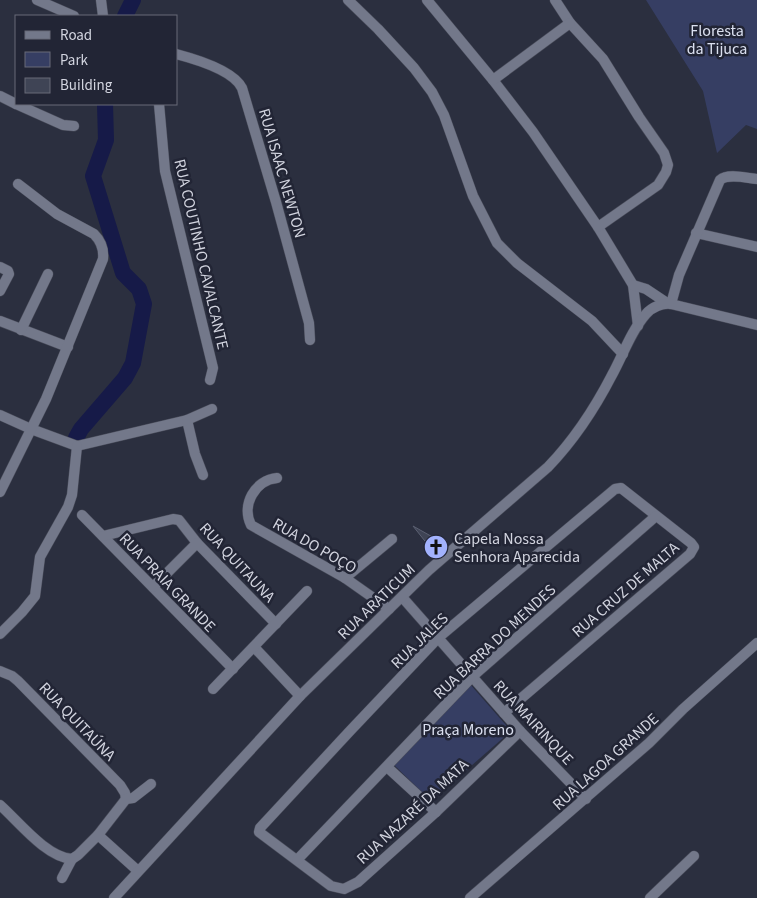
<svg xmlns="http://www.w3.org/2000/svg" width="757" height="898" font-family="'Source Sans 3',sans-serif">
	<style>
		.green { fill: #363e63 }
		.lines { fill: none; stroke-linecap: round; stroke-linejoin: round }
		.river { stroke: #161a48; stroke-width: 16 }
		.building { fill: #3f4455; stroke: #5b6072 }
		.minor-casing { stroke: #494c5a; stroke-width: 11 }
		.minor { stroke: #73788a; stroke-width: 10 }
		.labels { text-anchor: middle; stroke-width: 5; stroke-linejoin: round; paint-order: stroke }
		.park-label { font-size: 16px; fill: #dbe0f0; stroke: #222535 }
		.street-label { font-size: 16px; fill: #d2d4df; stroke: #222535 }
		.poi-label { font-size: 16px; fill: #d2d4df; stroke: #222535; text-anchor: start }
	</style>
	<rect width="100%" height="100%" fill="#2b2f3f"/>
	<!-- green -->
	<g class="green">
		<polygon points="646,0 757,0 757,129 746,125 717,153 703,91"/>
		<polygon points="469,683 511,731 431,801 393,764"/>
	</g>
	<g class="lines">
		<!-- river -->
		<g class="river">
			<polyline points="125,16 133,0"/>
			<polyline points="76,438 81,429 125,378 133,363 144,304 139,289 123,273 93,176 106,140 105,104"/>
		</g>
	</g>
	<!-- building -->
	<polygon class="building" points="413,526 445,544 436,555"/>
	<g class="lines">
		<!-- minor casing -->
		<g class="minor-casing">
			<g id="minor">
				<polyline points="37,0 74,16"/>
				<polyline points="101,0 103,16"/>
				<polyline points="348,0 378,29 414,68 432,92 444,115 473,196 497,243 517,263 592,321 623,354"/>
				<polyline points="427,0 493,80 533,132 598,227 633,285 638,326"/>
				<polyline points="555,0 570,23 603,59 639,117 664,153 668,165 666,172 658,185 598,227"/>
				<path d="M176,54c19,5 57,16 66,34l34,114 33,121 1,17"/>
				<polyline points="493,80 570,23"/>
				<polyline points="0,96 16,104"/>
				<polyline points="16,104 63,125 74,126"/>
				<polyline points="159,104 165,171 213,368 210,380"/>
				<polyline points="696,233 757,247"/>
				<polyline points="0,267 8,271 9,274 0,291"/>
				<polyline points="633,285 646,289 667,303"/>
				<path d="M671,304l8,-29 41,-95c8,-7 26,-2 37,-1"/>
				<polyline points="0,321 68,347"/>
				<polyline points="21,330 48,274"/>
				<polyline points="0,415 31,429 77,446 187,420 212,409"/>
				<polyline points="187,420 195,454 203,475"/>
				<path d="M277,478c-22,2 -36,27 -26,47l94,53 44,31"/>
				<path d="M0,492l46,-93 57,-140c1,-10 -2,-18 -9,-25l-37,-20 -39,-30"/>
				<polyline points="82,515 233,669"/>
				<polyline points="103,536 173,519 179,520 197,543 276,624"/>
				<polyline points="345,578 392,539"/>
				<polyline points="153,587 197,543"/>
				<polyline points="402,597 520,731 586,799"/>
				<polyline points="0,634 22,612 35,596 40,557 68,507 72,495 77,446"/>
				<polyline points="254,647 300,696"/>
				<polyline points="0,671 12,676 18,681 120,785 125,793 126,799"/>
				<polyline points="213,689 307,591"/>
				<polyline points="504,713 690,554 694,547 691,543 621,488 615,489 438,638 349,732 260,828 259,832 331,886 344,889 358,882 436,812 520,731"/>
				<polyline points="387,767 436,812"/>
				<path d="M0,805c19,17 46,52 72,54"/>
				<polyline points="98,835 138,871"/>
				<polyline points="297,860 473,676 656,516"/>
				<polyline points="62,878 72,859 78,855 98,835 126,799 133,798 151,784"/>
				<path d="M114,898l186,-202 129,-126 119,-103c26,-27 47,-59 64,-92 11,-20 19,-44 34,-61 6,-7 16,-11 25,-10l86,21"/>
				<polyline points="470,898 649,743 683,709 757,643"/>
				<polyline points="650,898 694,856"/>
			</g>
		</g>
		<!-- minor -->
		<use href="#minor" class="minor"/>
	</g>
	<!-- icons -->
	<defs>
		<g id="church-disc" transform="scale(1.25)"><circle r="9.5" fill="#a2b2fd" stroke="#222535"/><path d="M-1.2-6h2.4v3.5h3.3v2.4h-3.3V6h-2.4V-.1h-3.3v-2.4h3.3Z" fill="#111"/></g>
	</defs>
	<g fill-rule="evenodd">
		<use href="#church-disc" x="436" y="547"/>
	</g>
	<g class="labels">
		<!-- park labels -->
		<g class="park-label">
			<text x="717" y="36">Floresta<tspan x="717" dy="18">da Tijuca</tspan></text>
			<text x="468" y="735">Praça Moreno</text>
		</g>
		<!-- street labels -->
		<g class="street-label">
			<text transform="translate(283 173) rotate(74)" y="6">RUA ISAAC NEWTON</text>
			<text transform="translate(202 254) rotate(77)" y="6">RUA COUTINHO CAVALCANTE</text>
			<text transform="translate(315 545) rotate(30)" y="6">RUA DO POÇO</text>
			<text transform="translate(238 562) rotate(47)" y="6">RUA QUITAUNA</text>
			<text transform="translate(168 582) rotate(46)" y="6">RUA PRAIA GRANDE</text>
			<text transform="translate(625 589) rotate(-41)" y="6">RUA CRUZ DE MALTA</text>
			<text transform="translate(376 601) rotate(-44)" y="6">RUA ARATICUM</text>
			<text transform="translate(419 640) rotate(-44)" y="6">RUA JALES</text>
			<text transform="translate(494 641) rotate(-43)" y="6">RUA BARRA DO MENDES</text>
			<text transform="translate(78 721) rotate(46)" y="6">RUA QUITAÚNA</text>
			<text transform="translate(534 722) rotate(47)" y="6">RUA MAIRINQUE</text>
			<text transform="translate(605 761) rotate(-42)" y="6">RUA LAGOA GRANDE</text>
			<text transform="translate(412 811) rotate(-43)" y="6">RUA NAZARÉ DA MATA</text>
		</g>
		<!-- poi labels -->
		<g class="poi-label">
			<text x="454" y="544">Capela Nossa<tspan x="454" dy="18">Senhora Aparecida</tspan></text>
		</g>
	</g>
	<!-- legend -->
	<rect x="15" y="15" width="162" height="90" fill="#222535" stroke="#686b79"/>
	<rect x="25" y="31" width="25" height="8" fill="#73788a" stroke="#686b79"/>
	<text x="60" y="40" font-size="15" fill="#d2d4df">Road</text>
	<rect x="25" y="52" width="25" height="15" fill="#363e63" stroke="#686b79"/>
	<text x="60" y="65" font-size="15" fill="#d2d4df">Park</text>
	<rect x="25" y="78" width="25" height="15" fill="#3f4455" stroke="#686b79"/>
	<text x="60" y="90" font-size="15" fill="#d2d4df">Building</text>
</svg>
